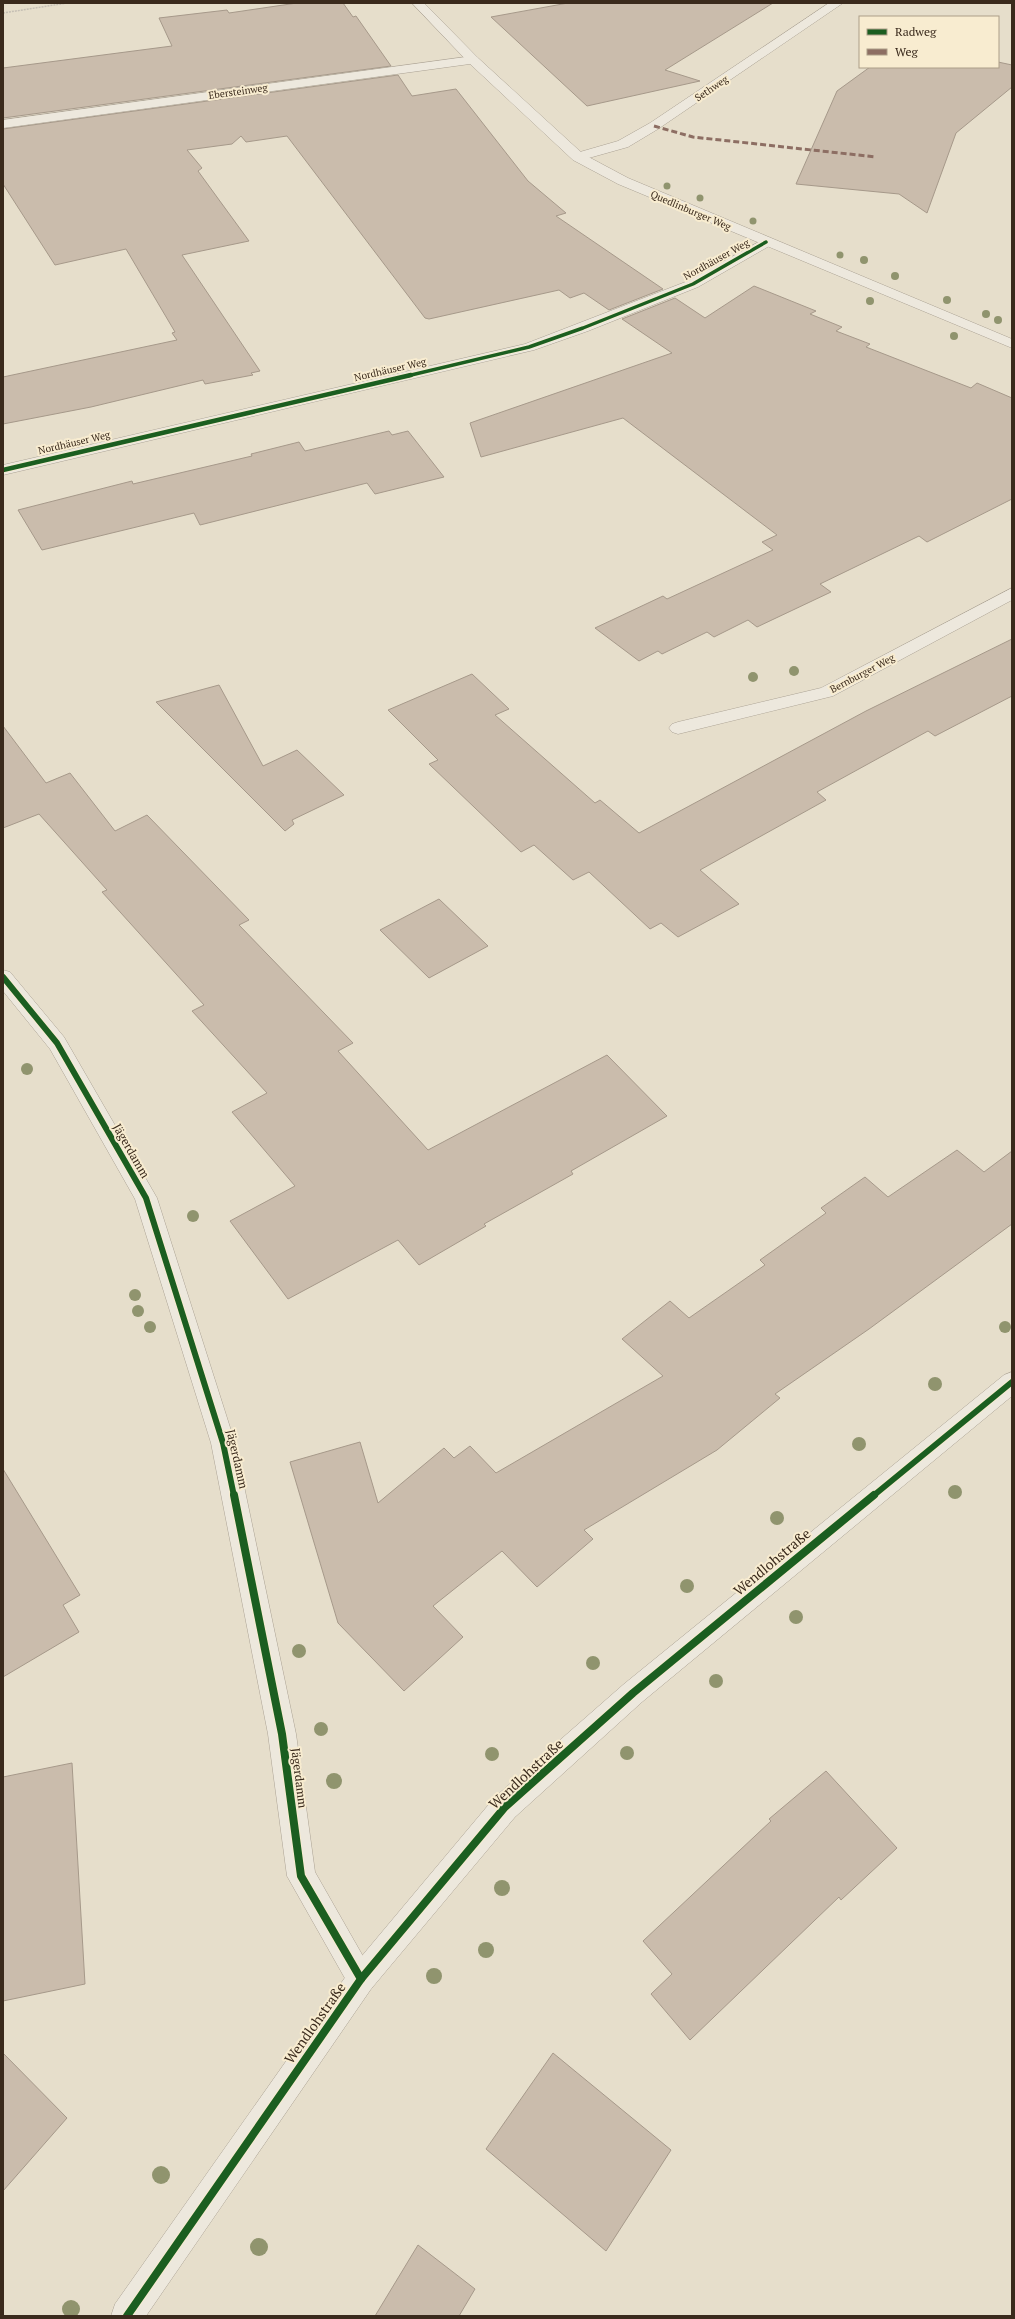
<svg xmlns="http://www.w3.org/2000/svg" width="1015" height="2319" font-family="'PT Serif',serif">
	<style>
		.building { fill: #cabcac; stroke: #a6998a }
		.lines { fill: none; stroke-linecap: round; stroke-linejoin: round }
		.minor-casing { stroke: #aba294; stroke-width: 1 }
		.tertiary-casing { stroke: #aba294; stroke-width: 1 }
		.path { stroke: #c5bfb4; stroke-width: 1.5; stroke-dasharray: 2 1; stroke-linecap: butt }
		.minor { fill: #ede8dd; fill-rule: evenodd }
		.tertiary { fill: #ede8dd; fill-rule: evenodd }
		.quiet { stroke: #8d6e63; stroke-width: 3; stroke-dasharray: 6 3; stroke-linecap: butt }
		.cycleway-far3-casing { stroke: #f8ecd0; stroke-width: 5 }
		.cycleway-far2-casing { stroke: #f8ecd0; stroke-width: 6 }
		.cycleway-far1-casing { stroke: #f8ecd0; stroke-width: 8 }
		.cycleway-casing { stroke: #f8ecd0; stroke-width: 10 }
		.cycleway-far3 { stroke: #1b5e20; stroke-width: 3.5 }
		.cycleway-far2 { stroke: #1b5e20; stroke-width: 4.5 }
		.cycleway-far1 { stroke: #1b5e20; stroke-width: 6 }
		.cycleway { stroke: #1b5e20; stroke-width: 8 }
		.tree { fill: #90946e }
		.labels { text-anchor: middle; stroke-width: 4; stroke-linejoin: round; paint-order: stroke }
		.far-street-label { font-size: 10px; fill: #3a2a1c; stroke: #f8ecd0 }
		.street-label { font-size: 12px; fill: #3a2a1c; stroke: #f8ecd0 }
		.near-street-label { font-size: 14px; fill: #3a2a1c; stroke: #f8ecd0 }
	</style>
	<rect width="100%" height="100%" fill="#e6decb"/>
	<!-- building -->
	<g class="building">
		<polygon points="297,3 343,3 353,17 356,16 391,66 3,118 3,68 172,46 159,18 227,10 229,13"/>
		<polygon points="568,3 773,3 665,70 700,81 587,106 491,17"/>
		<polygon points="998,62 1012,65 1012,87 956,133 927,213 899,194 796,184 837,91 870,67 998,67"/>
		<polygon points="398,75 412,96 456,89 528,181 566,213 556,216 663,289 609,310 584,293 570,298 559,290 429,319 425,318 287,136 246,142 241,136 232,144 187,150 202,168 198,171 249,241 182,255 260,371 251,373 253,375 205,384 203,380 91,407 3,424 3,377 177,340 172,333 175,332 126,249 55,265 3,184 3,129"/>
		<polygon points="754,286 816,311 810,314 842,327 836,331 870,344 866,347 971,388 977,383 1012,398 1012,499 927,542 919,536 820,584 831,592 757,627 748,620 714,637 707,632 662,654 658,651 639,661 595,628 663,596 667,599 773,550 762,542 777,535 623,418 481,457 470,423 672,353 622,319 675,298 705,318"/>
		<polygon points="389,431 392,435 408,431 444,477 375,494 367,483 200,525 194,513 42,550 18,510 132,481 133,484 252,456 251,454 299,442 305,451"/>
		<polygon points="1012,639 1012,696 935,736 928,731 817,792 826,800 700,870 739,904 678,937 661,923 650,929 589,872 573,880 534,845 521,852 429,764 438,760 388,710 472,674 509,709 495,715 595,803 600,800 639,833 866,711"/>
		<polygon points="219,685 263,766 297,750 344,795 292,820 294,824 285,831 156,702"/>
		<polygon points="3,726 46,783 70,773 115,831 147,815 249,920 239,925 353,1043 338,1051 428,1150 607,1055 667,1116 571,1171 573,1174 484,1224 486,1226 419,1265 398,1240 288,1299 230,1221 295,1186 232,1112 267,1093 192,1011 204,1005 102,892 107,890 39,814 3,828"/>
		<polygon points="439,899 488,946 429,978 380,930"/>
		<polygon points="957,1150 984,1172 1012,1151 1012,1224 869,1329 775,1394 780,1398 717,1450 584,1530 593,1539 537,1587 502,1551 433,1606 463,1637 404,1691 338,1623 290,1462 360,1442 378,1503 444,1448 454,1458 470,1446 496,1473 663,1376 622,1339 670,1301 689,1318 765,1265 760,1260 826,1213 821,1208 865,1177 888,1197"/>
		<polygon points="3,1469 80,1595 63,1605 79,1632 3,1677"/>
		<polygon points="72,1763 85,1984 3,2001 3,1777"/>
		<polygon points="826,1771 897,1848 841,1900 839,1897 690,2040 651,1994 672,1974 643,1941 771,1821 769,1819"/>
		<polygon points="3,2053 67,2118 3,2191"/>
		<polygon points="553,2053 671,2150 606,2251 486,2149"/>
		<polygon points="418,2245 475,2289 459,2316 375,2316"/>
	</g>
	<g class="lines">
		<!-- minor casing -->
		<g class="minor-casing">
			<g id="minor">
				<polygon points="829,3 843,3 658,129 628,147 578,161 572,157 573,154 618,141 650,123"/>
				<polygon points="473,56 477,57 479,60 477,63 3,128 3,120"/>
				<polygon points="766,238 771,239 773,242 771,245 698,287 588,331 534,350 3,475 3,465 525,344 688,281"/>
				<polygon points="1012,588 1012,600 833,696 678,734 672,732 669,728 672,724 678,722 821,688"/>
				<polygon points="3,970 10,972 64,1037 157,1198 235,1443 296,1734 315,1872 376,1979 371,1989 361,1994 351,1989 287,1876 268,1734 211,1443 135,1199 50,1049 3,991"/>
			</g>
		</g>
		<!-- tertiary casing -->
		<g class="tertiary-casing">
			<g id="tertiary">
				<polygon points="412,3 424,3 477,57 583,154 628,178 1012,339 1012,348 618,184 573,160 469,63"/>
				<polygon points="1012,1372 1012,1396 642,1702 515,1817 371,1989 146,2316 111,2316 115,2304 351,1969 495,1797 624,1684 1004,1375"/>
			</g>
		</g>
		<!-- path -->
		<polyline class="path" points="3,13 67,3"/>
		<!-- minor -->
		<use href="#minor" class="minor"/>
		<!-- tertiary -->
		<use href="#tertiary" class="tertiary"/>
		<!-- quiet -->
		<polyline class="quiet" points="654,126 693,137 876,157"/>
		<!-- cycleway-far3 casing -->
		<g class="cycleway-far3-casing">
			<polyline id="cycleway-far3" points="407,376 529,347 583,328 693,284 766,242"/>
		</g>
		<!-- cycleway-far2 casing -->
		<g class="cycleway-far2-casing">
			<polyline id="cycleway-far2" points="3,470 411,375"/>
		</g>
		<!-- cycleway-far1 casing -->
		<g class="cycleway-far1-casing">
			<g id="cycleway-far1">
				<polyline points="3,977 57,1043 146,1198 223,1443 234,1496"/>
				<polyline points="873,1496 1012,1382"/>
			</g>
		</g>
		<!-- cycleway casing -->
		<g class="cycleway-casing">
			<g id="cycleway">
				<polyline points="234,1495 282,1734 301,1876 361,1979"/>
				<polyline points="127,2316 361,1979 505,1807 633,1693 874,1495"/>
			</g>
		</g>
		<!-- cycleway-far3 -->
		<use href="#cycleway-far3" class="cycleway-far3"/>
		<!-- cycleway-far2 -->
		<use href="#cycleway-far2" class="cycleway-far2"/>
		<!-- cycleway-far1 -->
		<use href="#cycleway-far1" class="cycleway-far1"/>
		<!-- cycleway -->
		<use href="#cycleway" class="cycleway"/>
	</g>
	<!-- trees -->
	<g class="tree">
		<circle cx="667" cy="186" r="3.5"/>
		<circle cx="700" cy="198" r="3.5"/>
		<circle cx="753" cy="221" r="3.5"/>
		<circle cx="840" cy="255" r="3.5"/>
		<circle cx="864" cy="260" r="4"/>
		<circle cx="895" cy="276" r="4"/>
		<circle cx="947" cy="300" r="4"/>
		<circle cx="870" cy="301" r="4"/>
		<circle cx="986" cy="314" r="4"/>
		<circle cx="998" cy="320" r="4"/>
		<circle cx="954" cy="336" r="4"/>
		<circle cx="794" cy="671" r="5"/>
		<circle cx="753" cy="677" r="5"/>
		<circle cx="27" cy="1069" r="6"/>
		<circle cx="193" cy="1216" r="6"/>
		<circle cx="135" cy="1295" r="6"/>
		<circle cx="138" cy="1311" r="6"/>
		<circle cx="150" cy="1327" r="6"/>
		<circle cx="1005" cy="1327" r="6"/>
		<circle cx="935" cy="1384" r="7"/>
		<circle cx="859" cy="1444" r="7"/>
		<circle cx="955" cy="1492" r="7"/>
		<circle cx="777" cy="1518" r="7"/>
		<circle cx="687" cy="1586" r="7"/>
		<circle cx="796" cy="1617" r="7"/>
		<circle cx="299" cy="1651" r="7"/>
		<circle cx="593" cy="1663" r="7"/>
		<circle cx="716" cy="1681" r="7"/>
		<circle cx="321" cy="1729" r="7"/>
		<circle cx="627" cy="1753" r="7"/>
		<circle cx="492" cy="1754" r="7"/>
		<circle cx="334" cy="1781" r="8"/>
		<circle cx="502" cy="1888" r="8"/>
		<circle cx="486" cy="1950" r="8"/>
		<circle cx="434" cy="1976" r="8"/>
		<circle cx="161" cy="2175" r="9"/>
		<circle cx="259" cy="2247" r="9"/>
		<circle cx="71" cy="2309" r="9"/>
	</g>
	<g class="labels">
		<!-- far-street labels -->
		<g class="far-street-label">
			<text transform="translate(711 88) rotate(-34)" y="4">Sethweg</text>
			<text transform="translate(238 91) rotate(-8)" y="4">Ebersteinweg</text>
			<text transform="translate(691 210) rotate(23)" y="4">Quedlinburger Weg</text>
			<text transform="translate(716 259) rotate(-29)" y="4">Nordhäuser Weg</text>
			<text transform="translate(390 369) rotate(-13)" y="4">Nordhäuser Weg</text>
			<text transform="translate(74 442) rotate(-13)" y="4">Nordhäuser Weg</text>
			<text transform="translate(862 673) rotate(-28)" y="4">Bernburger Weg</text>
		</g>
		<!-- street labels -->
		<g class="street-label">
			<text transform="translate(131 1151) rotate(60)" y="4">Jägerdamm</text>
			<text transform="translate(237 1459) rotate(77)" y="4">Jägerdamm</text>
			<text transform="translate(299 1778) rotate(83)" y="4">Jägerdamm</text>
		</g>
		<!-- near-street labels -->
		<g class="near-street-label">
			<text transform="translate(772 1562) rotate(-40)" y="5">Wendlohstraße</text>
			<text transform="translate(526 1774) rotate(-43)" y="5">Wendlohstraße</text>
			<text transform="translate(315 2023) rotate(-55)" y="5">Wendlohstraße</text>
		</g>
	</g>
	<!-- border -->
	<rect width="1015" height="2319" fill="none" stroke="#3a2a1c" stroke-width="8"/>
	<!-- legend -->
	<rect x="859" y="16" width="140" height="52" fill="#f8ecd0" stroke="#ac9e88"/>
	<rect x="867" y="29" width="20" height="6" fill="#1b5e20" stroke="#ac9e88"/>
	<text x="895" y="36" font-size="12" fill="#3a2a1c">Radweg</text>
	<rect x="867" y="49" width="20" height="6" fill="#8d6e63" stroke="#ac9e88"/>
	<text x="895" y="56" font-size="12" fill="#3a2a1c">Weg</text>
</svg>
